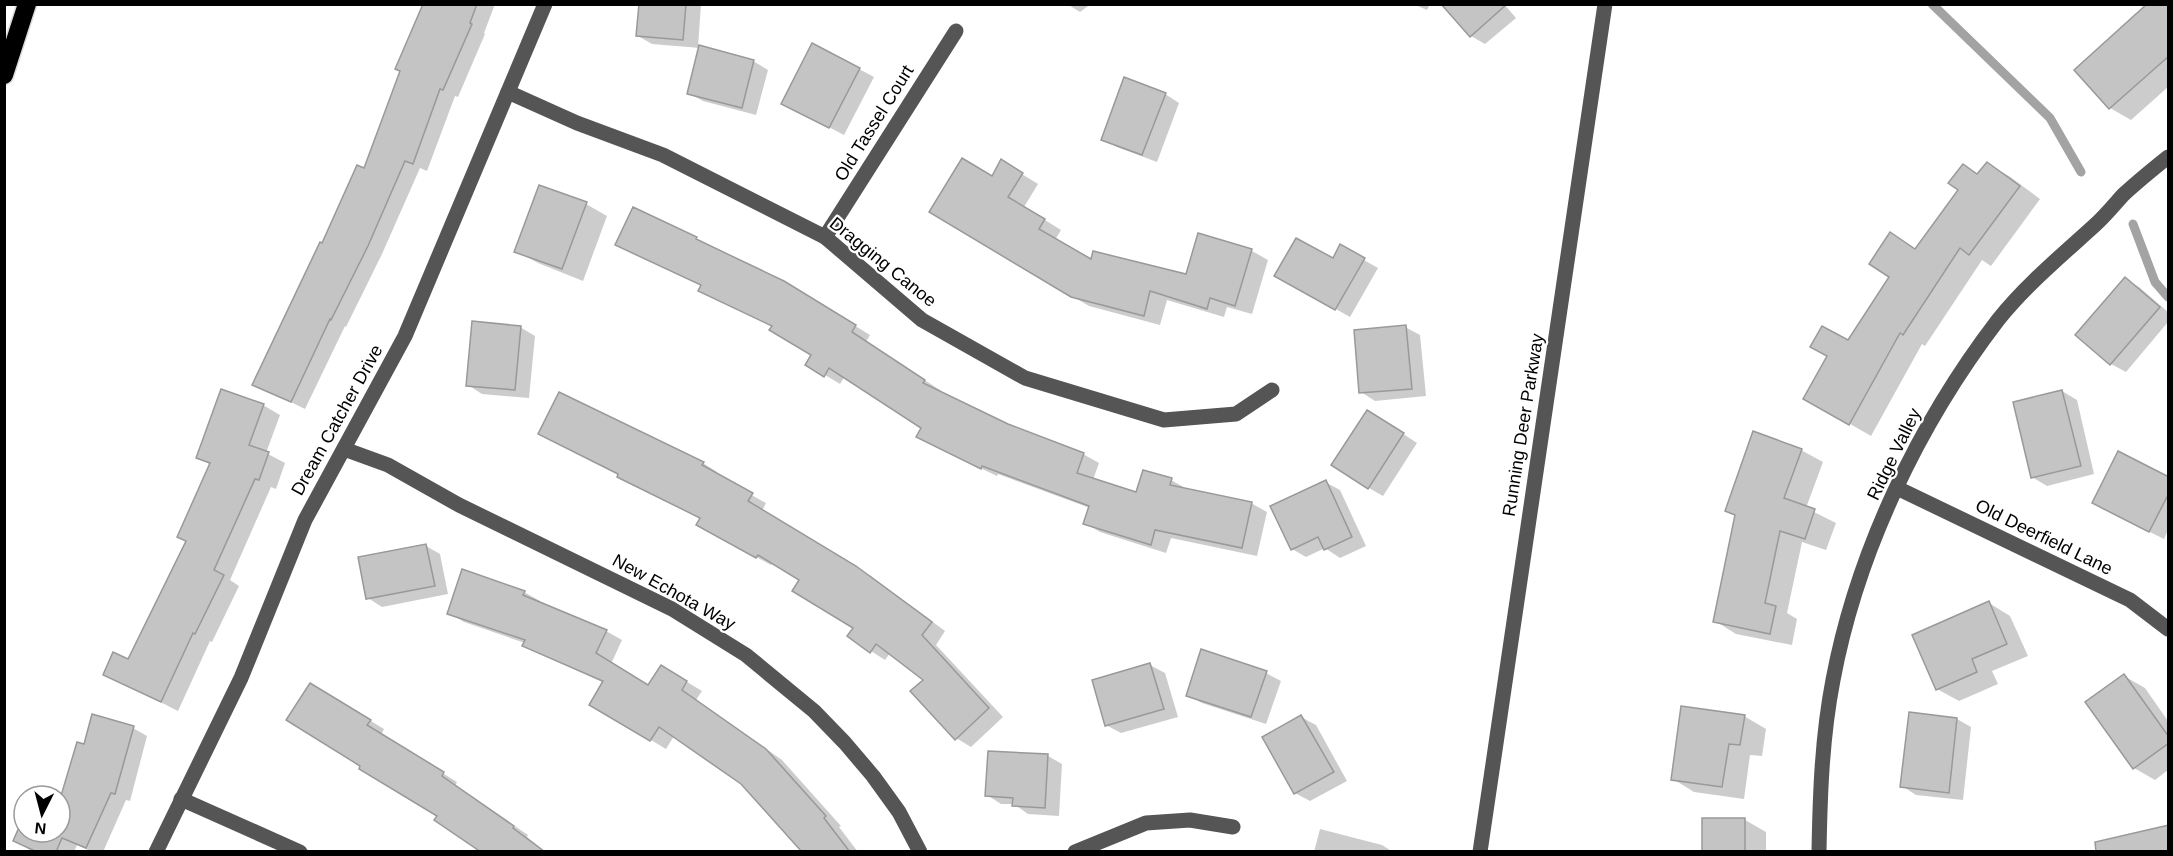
<svg xmlns="http://www.w3.org/2000/svg" width="2173" height="856" font-family="Arial,sans-serif">
	<style>
		.shadow { fill: #0003 }
		.lines { fill: none; stroke-linecap: round; stroke-linejoin: round }
		.stream { stroke: #a3a3a3; stroke-width: 9 }
		.building { fill: #c4c4c4; stroke: #999; stroke-width: 1.5 }
		.highway-casing { stroke: #dbdbdb; stroke-width: 21 }
		.minor { stroke: #555; stroke-width: 15 }
		.highway { stroke: #000; stroke-width: 18 }
		.labels { text-anchor: middle; stroke-width: 4.5; stroke-linejoin: round; paint-order: stroke }
		.street-label { font-size: 18px; fill: #000; stroke: #fff }
	</style>
	<rect width="100%" height="100%" fill="#fff"/>
	<!-- shadow -->
	<g class="shadow">
		<polygon points="434,4 495,4 484,33 485,34 458,97 455,96 427,171 420,168 382,254 346,327 345,326 305,409 254,384 323,245 365,170"/>
		<polygon points="640,4 701,4 698,47 753,61 768,70 756,115 703,101 688,93 700,48 652,44 638,36"/>
		<polygon points="1067,4 1091,4 1080,12"/>
		<polygon points="1413,4 1430,4 1427,10"/>
		<polygon points="1504,4 1516,18 1485,44 1471,36"/>
		<polygon points="2168,4 2168,87 2131,120 2110,108"/>
		<polygon points="859,69 874,77 844,135 798,111"/>
		<polygon points="1165,94 1179,103 1157,162 1117,147 1103,139"/>
		<polygon points="1987,164 2009,176 2040,199 1991,266 1982,260 1925,346 1922,344 1871,436 1805,398 1848,342 1891,276 1890,234 1916,249 1960,190 1963,166 1979,175"/>
		<polygon points="1017,171 1038,184 1024,207 1061,230 1055,240 1092,261 1187,276 1199,235 1252,251 1268,260 1252,314 1227,307 1224,317 1167,300 1160,325 1089,306 1072,296 992,177"/>
		<polygon points="586,204 607,216 583,281 538,263 516,251"/>
		<polygon points="696,238 800,292 870,335 866,342 940,390 938,392 1007,425 1083,454 1099,463 1093,480 1137,494 1171,480 1187,489 1251,503 1267,512 1257,556 1171,538 1166,553 1100,532 1085,523 1090,508 998,474 997,476 934,446 923,428 845,376 840,384 807,364 813,355 773,326 715,299 700,290 702,286 617,244"/>
		<polygon points="1341,247 1378,268 1350,317 1277,276 1333,260"/>
		<polygon points="2125,279 2139,287 2168,312 2168,322 2126,372 2111,364 2077,335"/>
		<polygon points="520,327 535,336 529,398 482,394 468,385"/>
		<polygon points="1405,327 1420,335 1426,396 1375,401 1361,392"/>
		<polygon points="2062,391 2077,400 2094,474 2047,486 2032,477"/>
		<polygon points="263,405 280,415 266,453 285,463 276,489 271,487 230,580 239,586 212,642 210,641 178,711 105,674 129,661 187,542 211,465 197,457"/>
		<polygon points="1382,420 1417,443 1383,496 1369,488"/>
		<polygon points="1801,450 1823,462 1806,508 1836,523 1826,550 1802,542 1787,613 1797,619 1792,645 1736,634 1715,621 1737,516 1727,510"/>
		<polygon points="703,463 717,472 716,475 766,503 762,511 871,576 945,631 936,645 1003,717 971,747 956,738 926,679 890,653 885,660 871,651 855,627 801,580 773,563 771,565 713,533 702,518 633,485"/>
		<polygon points="2168,478 2168,530 2164,539 2108,511"/>
		<polygon points="1325,482 1340,490 1366,546 1340,558 1325,548 1306,557 1292,549"/>
		<polygon points="426,546 440,554 448,594 382,607 368,598"/>
		<polygon points="524,592 540,601 539,603 606,631 622,640 611,664 649,687 662,667 702,691 696,700 782,760 841,826 839,827 858,852 804,852 742,782 674,736 666,749 591,704 604,683 540,654 524,645 525,643 464,622 449,613"/>
		<polygon points="1989,603 2010,616 2028,656 1992,671 1998,684 1959,701 1937,689"/>
		<polygon points="1150,665 1165,673 1178,717 1121,733 1106,725"/>
		<polygon points="1266,673 1281,681 1266,724 1202,703 1187,695"/>
		<polygon points="2124,676 2145,688 2168,721 2168,770 2155,780 2134,768"/>
		<polygon points="325,693 384,729 381,735 457,782 455,786 528,835 527,837 546,852 484,852 439,815 362,766"/>
		<polygon points="1744,716 1766,729 1762,756 1750,755 1744,799 1694,792 1673,779"/>
		<polygon points="1301,717 1316,725 1347,781 1310,801 1295,793"/>
		<polygon points="1957,719 1971,727 1963,800 1916,795 1902,786"/>
		<polygon points="133,728 147,736 130,801 126,800 103,852 92,852 77,845 74,852 33,852 15,840 24,819 24,832 60,832 60,800 85,746"/>
		<polygon points="1048,756 1062,764 1059,816 1028,814 1014,804 1001,804 987,795"/>
		<polygon points="37,790 51,796 34,796"/>
		<polygon points="1745,820 1766,832 1766,852 1704,852"/>
		<polygon points="1320,829 1382,845 1393,852 1314,852"/>
	</g>
	<g class="lines">
		<!-- stream -->
		<g class="stream">
			<polyline points="1932,4 2050,118 2081,172"/>
			<polyline points="2133,224 2155,282 2168,297"/>
		</g>
	</g>
	<!-- building -->
	<g class="building">
		<polygon points="423,4 477,4 470,23 472,24 443,90 440,89 413,164 405,161 368,246 331,320 330,319 291,402 252,385 320,242 322,243 357,165 364,168 400,71 395,69"/>
		<polygon points="639,4 686,4 683,40 636,36"/>
		<polygon points="1441,4 1507,4 1470,37"/>
		<polygon points="2147,4 2169,4 2169,56 2109,109 2074,70"/>
		<polygon points="812,43 860,68 829,128 781,104"/>
		<polygon points="699,45 754,60 742,108 687,94"/>
		<polygon points="1124,77 1166,93 1142,155 1101,140"/>
		<polygon points="962,158 992,176 1001,159 1023,173 1008,197 1045,219 1039,229 1091,259 1093,251 1186,274 1198,233 1252,249 1235,306 1210,298 1207,309 1150,291 1144,316 1071,297 929,212"/>
		<polygon points="1987,162 2020,186 1969,255 1960,248 1903,335 1900,333 1849,425 1803,399 1827,356 1810,347 1822,326 1848,340 1889,277 1869,264 1890,232 1915,249 1958,190 1948,183 1963,164 1977,174"/>
		<polygon points="539,185 587,202 562,269 514,252"/>
		<polygon points="633,207 697,237 696,239 784,281 856,325 852,332 925,380 923,383 1008,424 1084,453 1077,473 1136,492 1143,470 1172,478 1170,485 1252,502 1242,548 1155,530 1151,545 1083,524 1089,506 982,466 981,469 916,437 921,428 829,368 824,377 805,365 811,355 769,330 772,326 698,291 701,285 615,245"/>
		<polygon points="1296,238 1333,258 1340,244 1365,258 1335,310 1274,276"/>
		<polygon points="2125,277 2160,307 2110,365 2075,335"/>
		<polygon points="472,321 521,326 515,390 466,386"/>
		<polygon points="1406,325 1412,389 1359,393 1354,330"/>
		<polygon points="221,389 264,404 249,445 269,452 259,480 255,479 214,570 224,575 195,634 193,633 161,702 103,675 113,652 128,659 186,541 177,537 210,463 196,458"/>
		<polygon points="2062,390 2081,466 2031,478 2013,402"/>
		<polygon points="559,392 704,462 702,465 753,493 748,501 856,566 932,622 922,635 989,708 955,740 910,691 923,680 876,644 870,653 847,636 853,628 792,591 799,580 758,555 756,558 696,525 700,518 617,477 618,474 538,434"/>
		<polygon points="1367,410 1404,433 1368,489 1331,465"/>
		<polygon points="1753,431 1802,449 1784,498 1815,509 1805,539 1780,531 1765,603 1776,606 1770,634 1713,622 1735,515 1725,511"/>
		<polygon points="2118,451 2169,477 2169,493 2149,532 2092,503"/>
		<polygon points="1326,480 1352,537 1324,550 1318,537 1291,550 1270,506"/>
		<polygon points="426,544 435,586 366,599 358,557"/>
		<polygon points="462,569 525,591 523,595 607,630 596,653 648,685 661,665 687,681 682,690 766,749 826,816 824,818 850,852 802,852 741,784 659,727 650,741 589,705 603,681 522,646 525,640 447,614"/>
		<polygon points="1989,601 2007,644 1972,659 1977,672 1936,690 1912,635"/>
		<polygon points="1201,649 1267,671 1251,717 1186,696"/>
		<polygon points="1150,663 1164,709 1105,726 1092,680"/>
		<polygon points="2124,674 2169,737 2169,743 2133,769 2085,702"/>
		<polygon points="310,683 371,720 367,725 444,772 442,776 514,826 513,828 545,852 481,852 434,820 437,816 359,769 360,766 286,720"/>
		<polygon points="1681,706 1745,715 1740,745 1729,744 1722,787 1671,780"/>
		<polygon points="1909,712 1957,718 1949,793 1900,787"/>
		<polygon points="92,714 134,726 115,794 111,793 86,848 62,838 56,852 37,852 13,841 24,816 24,832 60,832 60,799 77,742 84,744"/>
		<polygon points="1301,715 1334,772 1294,794 1262,737"/>
		<polygon points="988,751 1048,754 1045,808 1012,806 1013,798 985,796"/>
		<rect x="1702" y="818" width="43" height="34"/>
		<polygon points="2169,825 2169,852 2096,852 2095,842"/>
	</g>
	<g class="lines">
		<!-- highway casing -->
		<g class="highway-casing">
			<polyline id="highway" points="4,75 27,4"/>
		</g>
		<!-- minor -->
		<g class="minor">
			<polyline points="508,92 577,123 663,155 825,237 922,320 1025,378 1164,420 1236,414 1272,390"/>
			<polyline points="825,237 956,31"/>
			<polyline points="344,449 388,465 459,505 672,609 746,655 814,711 845,743 873,776 899,812 920,852"/>
			<polyline points="1897,488 2130,600 2168,629"/>
			<polyline points="181,799 300,852"/>
			<polyline points="156,852 241,678 305,520 405,336 545,4"/>
			<polyline points="1075,852 1146,823 1190,820 1233,827"/>
			<polyline points="1480,852 1605,4"/>
			<path d="M1819,852c1,-58 3,-115 14,-172 24,-128 86,-257 165,-360 28,-35 64,-65 97,-95 10,-9 19,-20 28,-30 14,-13 30,-26 45,-38"/>
		</g>
		<!-- highway -->
		<use href="#highway" class="highway"/>
	</g>
	<g class="labels">
		<!-- street labels -->
		<g class="street-label">
			<text transform="translate(874 123) rotate(-58)" y="6">Old Tassel Court</text>
			<text transform="translate(883 262) rotate(39)" y="6">Dragging Canoe</text>
			<text transform="translate(337 420) rotate(-61)" y="6">Dream Catcher Drive</text>
			<text transform="translate(1523 425) rotate(-81)" y="6">Running Deer Parkway</text>
			<text transform="translate(1894 454) rotate(-64)" y="6">Ridge Valley</text>
			<text transform="translate(2044 537) rotate(26)" y="6">Old Deerfield Lane</text>
			<text transform="translate(674 592) rotate(29)" y="6">New Echota Way</text>
		</g>
	</g>
	<!-- border -->
	<rect width="2173" height="856" fill="none" stroke="#000000" stroke-width="12"/>
	<!-- north arrow -->
	<g transform="translate(42 814) rotate(186)"><circle r="28" fill="#ffffff" stroke="#999999" stroke-width="1.5"/>
	<path d="M0-4.5L10 22L0 15L-10 22Z" fill="#000000"/>
	<text y="-9" font-size="16" font-weight="bold" text-anchor="middle" fill="#000000">N</text>
	</g>
</svg>
